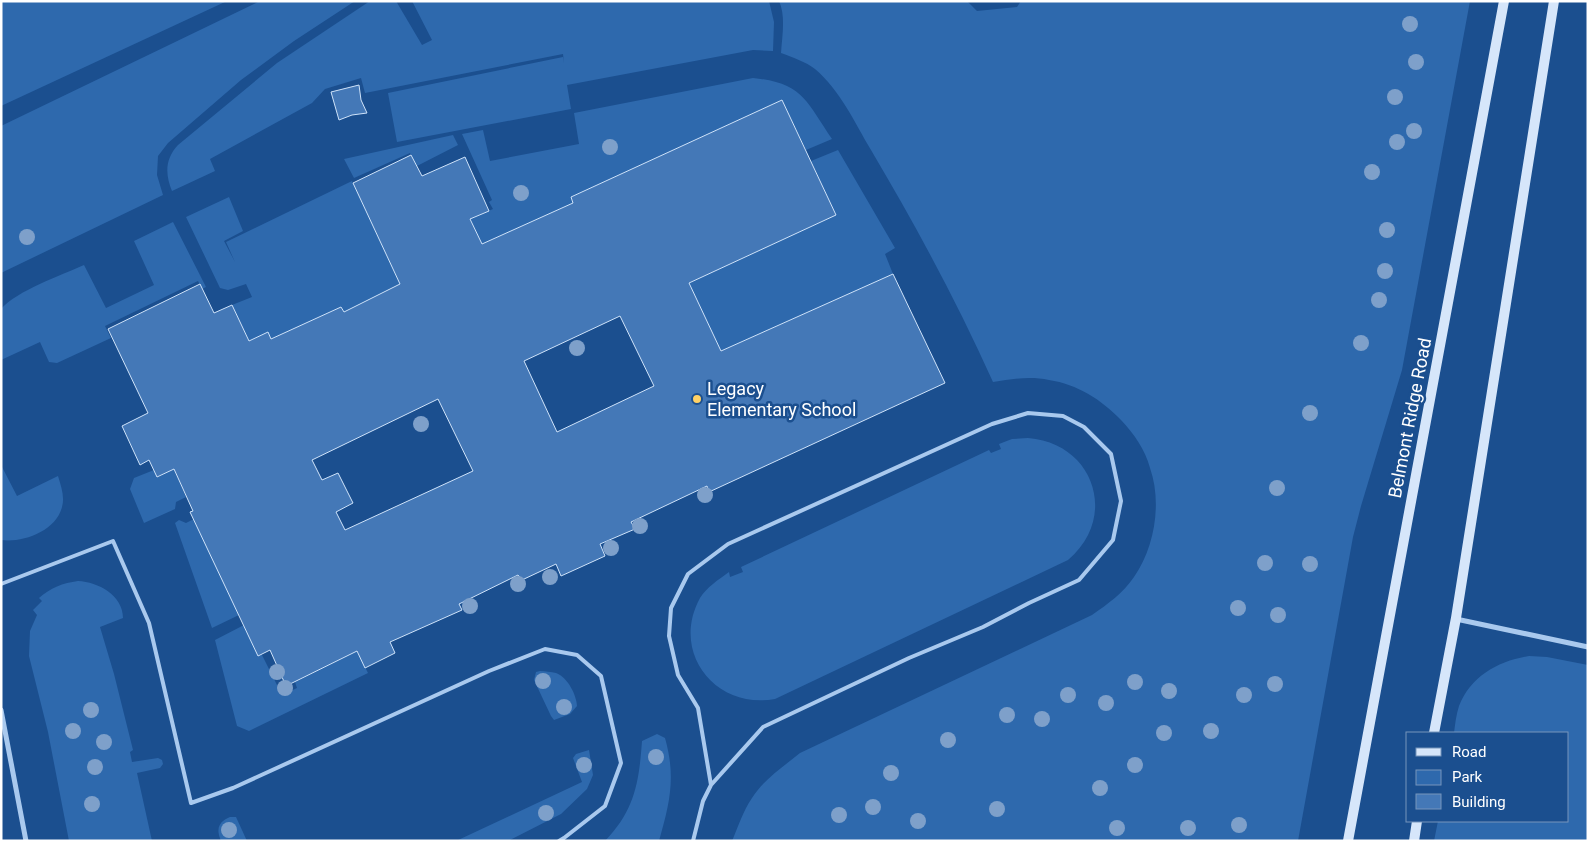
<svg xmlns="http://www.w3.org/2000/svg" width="1589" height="842" font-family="Roboto,sans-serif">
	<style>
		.green { fill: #2e69ad }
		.building { fill: #4478b7; stroke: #cfe3fa; fill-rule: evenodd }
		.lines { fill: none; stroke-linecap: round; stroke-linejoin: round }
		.lane { stroke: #a9c9ee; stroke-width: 4 }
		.street { stroke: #a9c9ee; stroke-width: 5 }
		.secondary { stroke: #d6e6fa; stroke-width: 10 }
		.tree { fill: #7ea0ca }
		.poi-dot { fill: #ffd166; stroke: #1b4f8f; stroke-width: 2 }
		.labels { text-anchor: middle; stroke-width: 5; stroke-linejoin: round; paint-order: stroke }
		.poi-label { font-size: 18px; fill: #fff; stroke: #1b4f8f; text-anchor: start }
		.street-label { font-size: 18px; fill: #fff; stroke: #1b4f8f }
	</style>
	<rect width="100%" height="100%" fill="#1b4f8f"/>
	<!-- green -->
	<g class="green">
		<polygon points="1,1 227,1 1,106"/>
		<polygon points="260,1 355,1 294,41 241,80 168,143 158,156 157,175 163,195 1,273 1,126"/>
		<path d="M370,1h26l26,44 10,-5 -20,-39h357l5,21 -1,29 -20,-1 -186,35 4,24 -174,33 -9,-49 175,-36 1,6 -1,-9 -198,39 -4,-15 -36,11 -13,14 -102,56 5,12 -43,20c-7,-17 -7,-32 6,-46l99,-82z"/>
		<path d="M779,1h188l10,10 40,-4 4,-6h449l-68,369 -41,136 -8,31 -55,304h-566c6,-14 11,-30 20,-43 12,-19 31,-31 48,-45l292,-138c16,-11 31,-22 42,-38 21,-30 28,-75 16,-109 -5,-19 -16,-34 -29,-48 -19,-20 -44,-36 -72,-40 -19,-4 -37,-1 -56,2 -36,-80 -77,-156 -122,-232 -16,-27 -31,-60 -56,-81 -9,-7 -23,-12 -34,-16 1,-16 5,-37 -2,-52z"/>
		<path d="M753,78c50,5 53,23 79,61l-26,11 -24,-50 -211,97 2,6 -91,41 -12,-25 23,-10 -4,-7 3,-2 -30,-66 21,-4 7,31 89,-17 -5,-31z"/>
		<polygon points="453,135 458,145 417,166 410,153 354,178 344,159"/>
		<polygon points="838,150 895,248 885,254 893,274 721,351 689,283 836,215 811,161"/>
		<polygon points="352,181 400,284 344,312 341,307 271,339 268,332 249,341 232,305 252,297 246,284 228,290 220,288 186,217 229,197 243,231 224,241 235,262 226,242"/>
		<path d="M173,222l33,65 -4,2 -4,-8 -93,45 6,12 -54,25 -8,-1 -9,-20 -39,18v-51c17,-19 59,-33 83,-44l22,43 48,-23 -20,-44z"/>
		<path d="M1028,438c66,5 91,79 40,122l-293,139c-59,11 -105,-46 -75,-101 7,-11 18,-18 29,-26l1,5 13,-5 -2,-5 248,-117 2,3 10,-4 -2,-5 13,-5z"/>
		<path d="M1,465l16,31 41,-20c3,10 7,21 4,31 -6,24 -39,36 -61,33z"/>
		<polygon points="174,469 186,497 176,502 175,509 144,523 130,489 134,478 154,470 158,477"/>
		<polygon points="194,519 239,615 212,628 175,523 179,520 186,523"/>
		<path d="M78,581c20,1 45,14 45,37l-23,9 14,47 19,76 -3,2 2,10 26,-4 4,2 1,4 -3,4 -23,5 15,68h-83l-21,-109 -19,-76 1,-25 7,-16 -4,-5 9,-9 -3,-3c11,-10 24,-15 39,-17z"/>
		<polygon points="244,625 258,655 262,655 282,695 297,688 295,682 357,651 368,673 249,731 237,726 215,640"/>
		<path d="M1529,656l18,1 41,8v176h-154l4,-20h130v-88h-114c1,-8 2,-18 5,-27 12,-30 39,-45 70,-50z"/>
		<path d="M540,671c5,0 11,1 16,2 12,5 20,21 21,33l-7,8 -16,6 -3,-4 -17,-36 2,-8z"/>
		<path d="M657,734l8,4c11,39 5,64 -6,103h-54c30,-31 34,-59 37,-100z"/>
		<polygon points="589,750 593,775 587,789 561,814 508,841 456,841 582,782 573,758 576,754"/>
		<path d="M230,817h6l11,24h-26c-5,-12 -3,-19 9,-24z"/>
	</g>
	<!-- building -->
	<g class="building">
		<polygon points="359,85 361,100 367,113 352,115 339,120 331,92"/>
		<path d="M782,100l54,115 -147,68 32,68 172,-77 52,109 -236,109 -2,-6 -76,36 4,7 -35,15 5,12 -44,20 -5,-12 -34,16 -4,-5 -59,29 3,6 -72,32 5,11 -30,15 -8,-17 -71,35 -16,-36 -12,6 -68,-144 3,-1 -19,-42 -17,8 -8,-17 -9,5 -18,-39 26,-13 -40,-84 92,-45 14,29 18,-8 17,36 19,-9 3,7 70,-32 3,5 56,-28 -47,-101 58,-28 11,21 43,-19 24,54 -19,8 12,25 91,-41 -2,-6zM620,316l34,70 -97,46 -33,-71zM438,399l35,72 -128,59 -9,-18 17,-9 -15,-30 -16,7 -10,-20z"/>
	</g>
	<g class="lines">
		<!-- lane -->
		<g class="lane">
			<polyline points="1,584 113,541 149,623 191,803 233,788 489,671 545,649 577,655 601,676 621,763 605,806 564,838 559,841"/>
			<polyline points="693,841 703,801 711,785 763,727 909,658 983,627 1029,603 1079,580 1113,540 1121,501 1111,454 1084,427 1063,416 1028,413 992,424 728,544 688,574 671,608 669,636 678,675 698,708 711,785"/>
		</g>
		<!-- street -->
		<g class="street">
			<polyline points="1456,619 1588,647"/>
			<polyline points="1,710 26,841"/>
		</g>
		<!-- secondary -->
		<g class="secondary">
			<polyline points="1434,733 1456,618 1554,1"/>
			<polyline points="1348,841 1504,1"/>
			<polyline points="1414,841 1417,821"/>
		</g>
	</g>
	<!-- trees -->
	<g class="tree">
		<circle cx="1410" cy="24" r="8"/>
		<circle cx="1416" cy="62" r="8"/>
		<circle cx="1395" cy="97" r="8"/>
		<circle cx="1414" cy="131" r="8"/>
		<circle cx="1397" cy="142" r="8"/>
		<circle cx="610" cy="147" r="8"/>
		<circle cx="1372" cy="172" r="8"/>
		<circle cx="521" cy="193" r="8"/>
		<circle cx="1387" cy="230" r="8"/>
		<circle cx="27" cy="237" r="8"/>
		<circle cx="1385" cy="271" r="8"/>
		<circle cx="1379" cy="300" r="8"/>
		<circle cx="1361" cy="343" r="8"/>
		<circle cx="577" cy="348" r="8"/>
		<circle cx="1310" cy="413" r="8"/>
		<circle cx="421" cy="424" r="8"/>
		<circle cx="1277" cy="488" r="8"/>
		<circle cx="705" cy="495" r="8"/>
		<circle cx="640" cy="526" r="8"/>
		<circle cx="611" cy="548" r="8"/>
		<circle cx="1265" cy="563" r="8"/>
		<circle cx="1310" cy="564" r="8"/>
		<circle cx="550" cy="577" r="8"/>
		<circle cx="518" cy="584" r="8"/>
		<circle cx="470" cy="606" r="8"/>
		<circle cx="1238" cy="608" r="8"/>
		<circle cx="1278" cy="615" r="8"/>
		<circle cx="277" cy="672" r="8"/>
		<circle cx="543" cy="681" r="8"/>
		<circle cx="1135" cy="682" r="8"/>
		<circle cx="1275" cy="684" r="8"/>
		<circle cx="285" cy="688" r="8"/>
		<circle cx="1169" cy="691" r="8"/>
		<circle cx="1068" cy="695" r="8"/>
		<circle cx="1244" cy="695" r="8"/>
		<circle cx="1106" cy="703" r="8"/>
		<circle cx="564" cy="707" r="8"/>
		<circle cx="91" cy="710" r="8"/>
		<circle cx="1007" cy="715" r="8"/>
		<circle cx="1042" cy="719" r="8"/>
		<circle cx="73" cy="731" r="8"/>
		<circle cx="1211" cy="731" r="8"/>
		<circle cx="1164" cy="733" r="8"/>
		<circle cx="948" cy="740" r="8"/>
		<circle cx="104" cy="742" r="8"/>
		<circle cx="656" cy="757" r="8"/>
		<circle cx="584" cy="765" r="8"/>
		<circle cx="1135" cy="765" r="8"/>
		<circle cx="95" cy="767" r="8"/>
		<circle cx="891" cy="773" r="8"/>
		<circle cx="1100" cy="788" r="8"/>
		<circle cx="92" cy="804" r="8"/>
		<circle cx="873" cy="807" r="8"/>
		<circle cx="997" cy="809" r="8"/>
		<circle cx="546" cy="813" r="8"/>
		<circle cx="839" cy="815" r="8"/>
		<circle cx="918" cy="821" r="8"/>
		<circle cx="1239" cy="825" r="8"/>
		<circle cx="1117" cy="828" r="8"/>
		<circle cx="1188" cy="828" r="8"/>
		<circle cx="229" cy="830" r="8"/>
	</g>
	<!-- markers -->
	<circle class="poi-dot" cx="697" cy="399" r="5"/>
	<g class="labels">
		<!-- poi labels -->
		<g class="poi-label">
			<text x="707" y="395">Legacy<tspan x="707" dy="21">Elementary School</tspan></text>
		</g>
		<!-- street labels -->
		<g class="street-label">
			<text transform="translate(1410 418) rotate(-79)" y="6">Belmont Ridge Road</text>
		</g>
	</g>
	<!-- border -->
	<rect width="1589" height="842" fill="none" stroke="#ffffff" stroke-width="5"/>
	<!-- legend -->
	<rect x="1406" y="732" width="162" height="90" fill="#1b4f8f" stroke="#7695bc"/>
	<rect x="1416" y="748" width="25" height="8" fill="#d6e6fa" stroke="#7695bc"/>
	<text x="1452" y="757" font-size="15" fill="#ffffff">Road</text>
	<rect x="1416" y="770" width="25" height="15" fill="#2e69ad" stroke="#7695bc"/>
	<text x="1452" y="782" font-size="15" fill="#ffffff">Park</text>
	<rect x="1416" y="794" width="25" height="15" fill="#4478b7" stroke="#7695bc"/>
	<text x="1452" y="807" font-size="15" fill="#ffffff">Building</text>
</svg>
